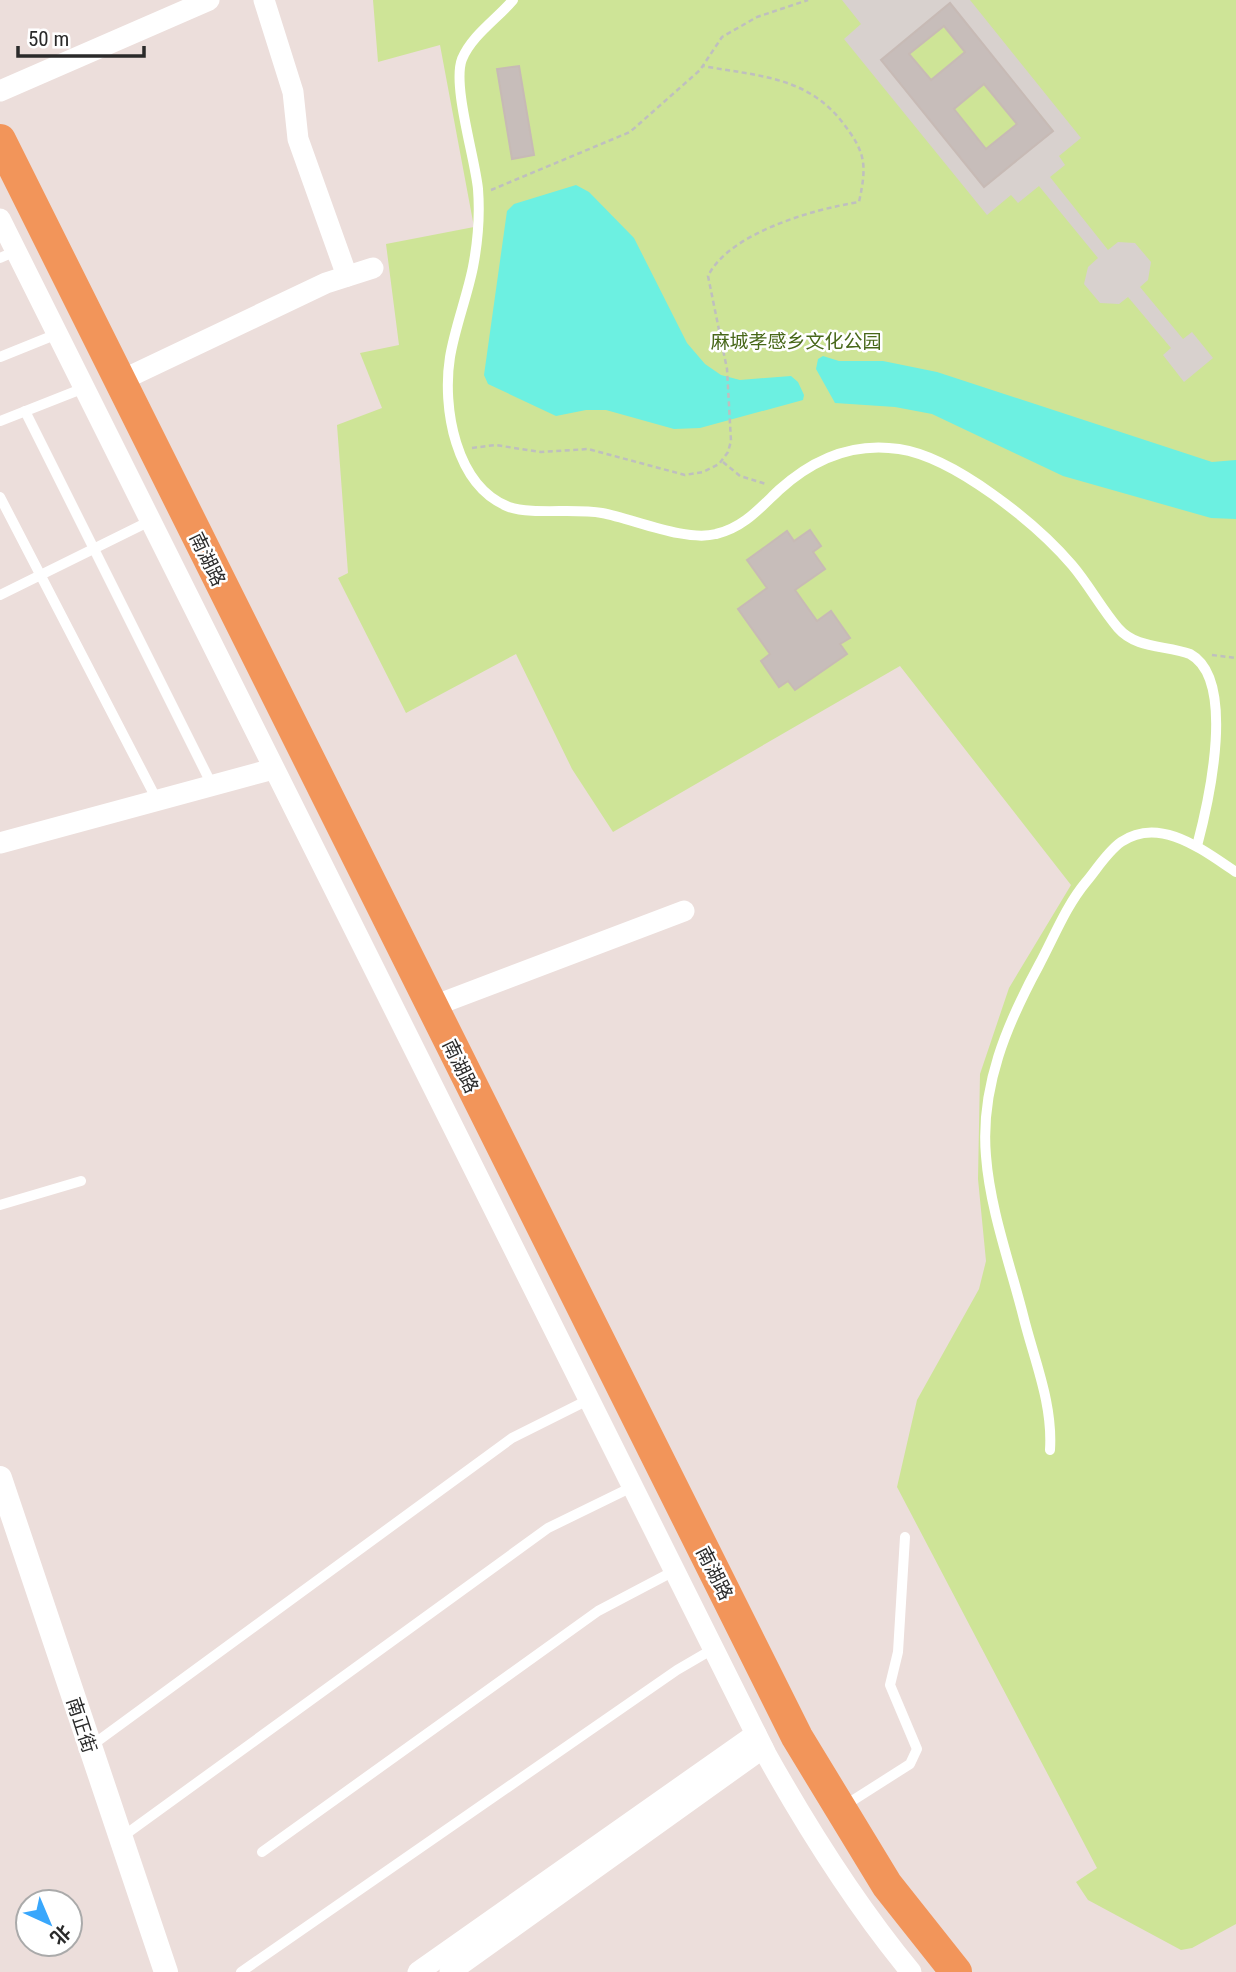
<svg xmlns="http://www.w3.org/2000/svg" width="1236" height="1972" font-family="'Roboto Condensed','Noto Sans SC',sans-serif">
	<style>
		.green { fill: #cee497 }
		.plaza { fill: #d8d1ce; fill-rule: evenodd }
		.water { fill: #6cf0e1 }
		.building { fill: #c7bdba; stroke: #c7bab5; stroke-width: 2; fill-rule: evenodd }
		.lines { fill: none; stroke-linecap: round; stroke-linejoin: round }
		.path { stroke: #bfbfbf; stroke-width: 2.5; stroke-dasharray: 5 3.5; stroke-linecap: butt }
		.service { stroke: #fff; stroke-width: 10 }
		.minor { stroke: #fff; stroke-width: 21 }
		.tertiary { stroke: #fff; stroke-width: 24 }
		.primary { stroke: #f2955a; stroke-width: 32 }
		.labels { text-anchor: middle; stroke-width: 5; stroke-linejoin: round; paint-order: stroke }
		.park-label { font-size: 19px; fill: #476719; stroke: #fff }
		.street-label { font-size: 19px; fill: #2a2a2a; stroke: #fff }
	</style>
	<rect width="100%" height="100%" fill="#ecdedb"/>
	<!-- green -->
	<polygon class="green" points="373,0 1236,0 1236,1924 1192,1948 1181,1950 1088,1900 1076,1882 1097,1868 897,1487 917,1400 979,1289 986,1261 978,1179 980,1074 1009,988 1071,885 900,666 613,832 572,769 516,654 406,713 338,578 348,573 337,425 382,408 360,353 399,345 386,244 474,227 440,45 378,62"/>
	<!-- plaza -->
	<path class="plaza" d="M842,0h128l111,138 -22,18 6,9 -15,12 58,73 10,-8 17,1 16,19 -3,18 -8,7 43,52 9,-7 21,26 -29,24 -21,-27 8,-7 -43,-51 -9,7 -19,-1 -16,-19 4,-17 10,-9 -59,-72 -21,17 -7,-8 -24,20 -143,-176 17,-15zM950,4l103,126 -69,57 -103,-127z"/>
	<!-- water -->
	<g class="water">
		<polygon points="576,185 589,192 634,238 687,343 705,364 721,375 740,380 791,376 798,382 804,395 803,400 700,428 674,429 606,410 586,410 556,416 488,384 484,375 507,211 514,204"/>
		<polygon points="823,356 839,361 883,361 937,372 1212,462 1236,460 1236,519 1211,518 1063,476 932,414 895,407 835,403 816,369 818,359"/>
	</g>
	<!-- building -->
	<g class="building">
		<path d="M950,3l103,128 -69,56 -103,-127zM944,26l21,26 -34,28 -22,-26zM984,84l33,40 -31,25 -32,-40z"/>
		<polygon points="519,66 534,155 512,159 497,69"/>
		<polygon points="810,530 821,546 813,552 825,569 795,590 817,621 831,611 850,638 840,644 847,654 795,690 788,681 779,687 761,661 770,654 738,609 767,588 747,560 787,531 794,541"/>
	</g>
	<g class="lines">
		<!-- path -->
		<g class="path">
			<polyline points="491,190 630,132 700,70 722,37 757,17 808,0"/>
			<path d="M472,448l23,-3 46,7 47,-3 97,26 18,-3 16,-8 9,-12 3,-11 -4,-72 -19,-93c21,-43 106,-67 151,-74 8,-37 7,-49 -16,-79 -36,-47 -86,-47 -140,-57"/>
			<polyline points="723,462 740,476 766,484"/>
			<polyline points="1212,655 1236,658"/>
		</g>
		<!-- service -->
		<g class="service">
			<path d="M513,0c-16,19 -41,35 -51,59 -10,26 13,99 16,130 2,26 0,52 -5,78 -6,30 -18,60 -23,90 -8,50 5,129 59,150 23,8 66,1 93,6 32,6 83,29 114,21 27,-6 44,-26 63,-44 34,-31 74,-48 120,-41 55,8 137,74 173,116 17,20 29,43 46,63 18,21 48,17 72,26 46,25 20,143 7,192"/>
			<polyline points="0,258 16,251"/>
			<polyline points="0,357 57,334"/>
			<polyline points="25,411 212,785"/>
			<polyline points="0,421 84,388"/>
			<polyline points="0,497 157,800"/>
			<polyline points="0,595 150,521"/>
			<polyline points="0,1205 81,1181"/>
			<path d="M1050,1450c3,-47 -16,-90 -27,-135 -13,-51 -33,-106 -37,-159 -6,-69 21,-132 53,-191 15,-28 27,-59 47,-83 11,-13 21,-30 35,-40 39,-27 83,9 115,30"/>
			<polyline points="91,1746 512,1438 588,1400"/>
			<polyline points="844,1806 910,1764 917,1749 890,1685 898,1652 905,1537"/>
			<polyline points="122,1837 548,1528 632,1487"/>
			<polyline points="262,1852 598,1611 674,1571"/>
			<polyline points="241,1972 677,1670 713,1649"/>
		</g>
		<!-- minor -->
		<g class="minor">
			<polyline points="264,0 293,92 298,139 347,276"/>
			<polyline points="0,91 209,0"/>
			<path d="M0,219l766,1535c43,77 89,150 145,218"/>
			<polyline points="120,381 326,283 373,268"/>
			<polyline points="0,843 273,769"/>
			<polyline points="431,1007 684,911"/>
			<polyline points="418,1972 756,1734"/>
			<polyline points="450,1972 763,1748"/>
		</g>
		<!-- tertiary -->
		<polyline class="tertiary" points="0,1478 166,1972"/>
		<!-- primary -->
		<polyline class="primary" points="0,140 797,1737 887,1885 956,1972"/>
	</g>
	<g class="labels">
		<!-- park labels -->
		<g class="park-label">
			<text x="796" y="348">麻城孝感乡文化公园</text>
		</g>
		<!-- street labels -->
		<g class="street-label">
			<text transform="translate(208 559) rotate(64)" y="7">南湖路</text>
			<text transform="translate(461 1066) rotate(64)" y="7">南湖路</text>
			<text transform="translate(715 1573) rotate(63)" y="7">南湖路</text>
			<text transform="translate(82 1725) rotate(72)" y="7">南正街</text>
		</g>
	</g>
	<!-- north arrow -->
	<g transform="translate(49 1923) rotate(136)"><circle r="33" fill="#ffffff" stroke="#aaaaaa" stroke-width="2"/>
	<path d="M0-5L12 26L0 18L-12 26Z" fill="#39a7fc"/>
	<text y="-10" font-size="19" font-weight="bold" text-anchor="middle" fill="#2a2a2a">北</text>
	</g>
	<!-- scale -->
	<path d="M18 46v10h126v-10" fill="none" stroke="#2a2a2a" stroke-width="3.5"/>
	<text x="28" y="46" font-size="21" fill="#2a2a2a" stroke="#ffffff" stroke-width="5" paint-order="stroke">50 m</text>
</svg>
